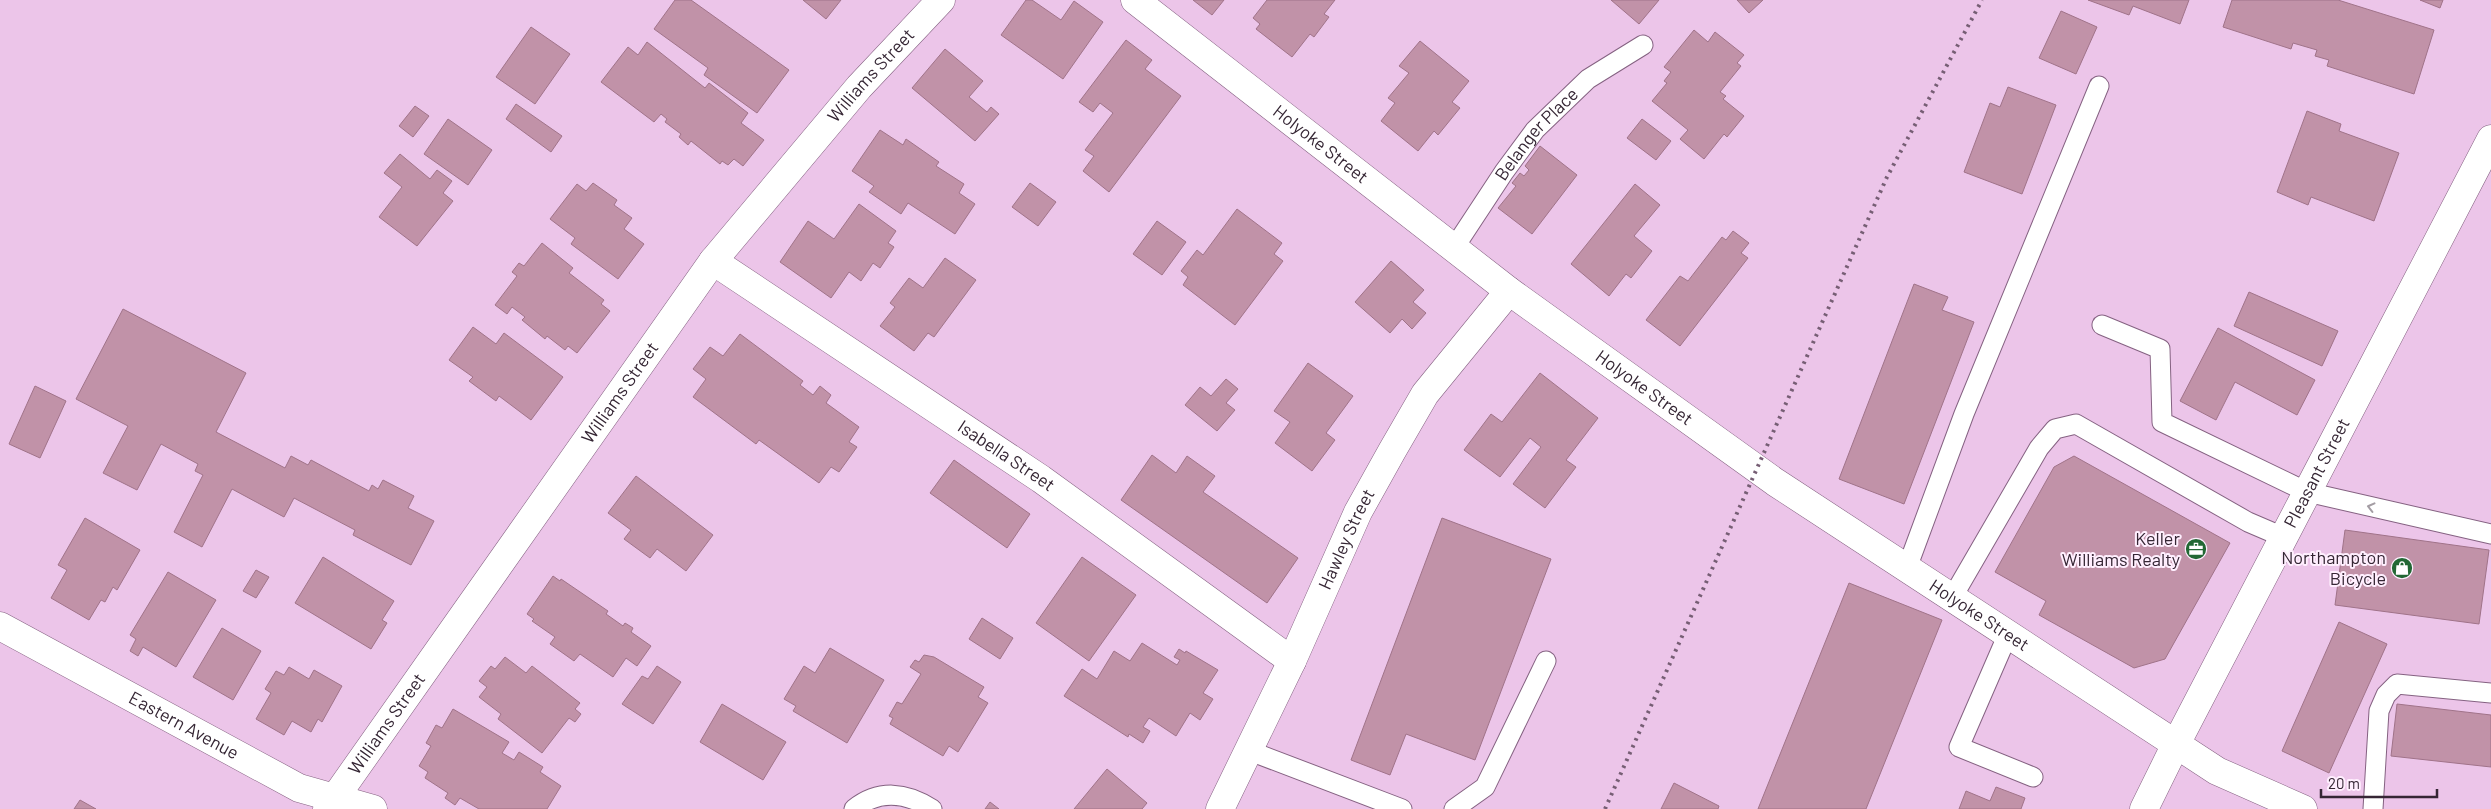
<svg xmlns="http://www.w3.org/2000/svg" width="2491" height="809" font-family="Barlow,sans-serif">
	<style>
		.building { fill: #c192a8; stroke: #a07389 }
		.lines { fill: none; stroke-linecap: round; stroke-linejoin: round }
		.lane-casing { stroke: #856282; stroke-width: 21 }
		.street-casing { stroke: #856282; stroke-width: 29 }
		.primary-casing { stroke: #856282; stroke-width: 29 }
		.lane { stroke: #fff; stroke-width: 19 }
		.street { stroke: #fff; stroke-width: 28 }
		.primary { stroke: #fff; stroke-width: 28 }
		.rail { stroke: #765e74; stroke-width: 4; stroke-dasharray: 2.5 5; stroke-linecap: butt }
		.oneway { stroke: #a49da4 }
		.labels { text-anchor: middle; stroke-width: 4; stroke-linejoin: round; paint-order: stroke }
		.street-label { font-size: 18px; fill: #352634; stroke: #ffeffe }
		.poi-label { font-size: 18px; fill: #352634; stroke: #ffeffe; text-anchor: end }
	</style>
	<rect width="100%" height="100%" fill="#ecc5e9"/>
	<!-- building -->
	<g class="building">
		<polygon points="675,0 691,0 789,70 757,113 704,75 708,68 654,29"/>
		<polygon points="803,0 841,0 826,19"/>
		<polygon points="1026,0 1032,0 1061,20 1074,1 1103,22 1063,79 1001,35"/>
		<polygon points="1193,0 1224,0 1212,15"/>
		<polygon points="1267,0 1335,0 1324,14 1329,17 1314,37 1310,34 1292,57 1256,29 1260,24 1253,18"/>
		<polygon points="1611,0 1659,0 1639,24"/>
		<polygon points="1737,0 1763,0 1749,13"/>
		<polygon points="2088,0 2189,0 2180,24 2133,6 2129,15"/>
		<polygon points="2232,0 2338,0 2434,30 2414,94 2327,66 2329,60 2315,56 2317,50 2293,43 2291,49 2223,27"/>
		<polygon points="2420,0 2443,0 2440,8"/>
		<polygon points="2061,11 2097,27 2076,74 2039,58"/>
		<polygon points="531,27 570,54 535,104 496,77"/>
		<polygon points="1694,30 1708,42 1715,32 1744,55 1737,63 1741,66 1720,92 1726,96 1723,99 1744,116 1727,137 1724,134 1704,159 1680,139 1688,130 1652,101 1667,83 1664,81 1671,72 1664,67"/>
		<polygon points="1126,40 1152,60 1145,69 1181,96 1109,192 1083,171 1094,156 1085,150 1113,113 1100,103 1093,112 1079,102"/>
		<polygon points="1420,41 1469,81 1452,102 1460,108 1438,135 1434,131 1418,151 1381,121 1395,103 1388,98 1409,73 1399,66"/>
		<polygon points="647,42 705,88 709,83 748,113 741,123 764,140 743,166 734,159 728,165 722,161 720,164 691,141 688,145 679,137 681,134 665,122 667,119 661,114 654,122 601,82 628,47 638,55"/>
		<polygon points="945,49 983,81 969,97 987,112 991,107 999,114 975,141 912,88"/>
		<polygon points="2008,87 2056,105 2022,194 1964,172 1990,103 2000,107"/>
		<polygon points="516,104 562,136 551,152 506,119"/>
		<polygon points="415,106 429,116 413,137 399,126"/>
		<polygon points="2307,111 2341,124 2339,131 2399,153 2374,221 2311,197 2308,205 2277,192"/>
		<polygon points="448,119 492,150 468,185 424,154"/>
		<polygon points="1642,119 1671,141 1656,160 1627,138"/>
		<polygon points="880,130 903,145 906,139 939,162 936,166 964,184 959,193 975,204 955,234 908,203 901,214 869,192 874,186 852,171"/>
		<polygon points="1540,146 1577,175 1532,234 1498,208 1516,186 1512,183 1520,173 1524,176 1529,170 1525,166"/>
		<polygon points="400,154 430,179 437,170 452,181 443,193 453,201 417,246 379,217 402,187 384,173"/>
		<polygon points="593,183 617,200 614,205 632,218 624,229 644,244 618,279 571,244 575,238 550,219 577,184 586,191"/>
		<polygon points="1030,183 1056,202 1038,226 1012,207"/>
		<polygon points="1635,184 1660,205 1634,236 1652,251 1631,278 1626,274 1609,296 1571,264"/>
		<polygon points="859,204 896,231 888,243 894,247 880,268 873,263 861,281 849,272 831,298 780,262 808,221 834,239"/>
		<polygon points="1237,209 1282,243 1274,254 1283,261 1235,325 1183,285 1188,277 1181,271 1197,250 1203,255"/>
		<polygon points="1157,221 1186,242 1162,275 1133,254"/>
		<polygon points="1733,231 1749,243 1741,253 1748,258 1680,346 1646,320 1680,276 1688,281 1722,237 1726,240"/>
		<polygon points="542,243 573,268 569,273 604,300 601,304 610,311 577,353 568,346 565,350 547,336 545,339 522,320 525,317 512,307 507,314 495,305 517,276 512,272 519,263 524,266"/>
		<polygon points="945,258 976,280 934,337 928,333 914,351 880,326 895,307 890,303 909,278 923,288"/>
		<polygon points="1391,261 1424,290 1413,302 1426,313 1412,329 1402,319 1390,333 1355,302"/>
		<polygon points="1914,284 1948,297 1942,310 1974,322 1904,504 1839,479"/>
		<polygon points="2249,292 2338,331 2322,366 2234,326"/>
		<polygon points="123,309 246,373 216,432 285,468 291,456 308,465 311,460 369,491 372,485 378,489 383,480 414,496 408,508 434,521 411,565 353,535 355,530 294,498 284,517 232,489 202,547 174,532 203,475 195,471 198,464 161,444 137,490 103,473 128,426 76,399"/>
		<polygon points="473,327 496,344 504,333 563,377 531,420 499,396 496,401 469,381 473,377 449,360"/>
		<polygon points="2218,328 2315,380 2297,415 2235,382 2216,420 2180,401"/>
		<polygon points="740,334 803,381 800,385 813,395 820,386 831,395 826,403 859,427 849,442 857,447 839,472 831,467 819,483 759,440 756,444 693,397 706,379 693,369 710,347 723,356"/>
		<polygon points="1308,363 1353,396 1326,433 1335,440 1312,471 1275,443 1290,422 1274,411"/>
		<polygon points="1540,373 1598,418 1566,460 1576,467 1545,508 1513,484 1541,447 1530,438 1500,477 1464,450 1491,414 1502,422"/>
		<polygon points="1226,379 1238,389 1226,403 1235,410 1217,431 1185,405 1200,387 1211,396"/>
		<polygon points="35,386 66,401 40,458 9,444"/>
		<polygon points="1152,455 1176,473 1187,456 1215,476 1203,492 1298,558 1267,603 1121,500"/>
		<polygon points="2074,456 2230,543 2165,659 2134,668 2039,615 2046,601 1995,572 2054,467"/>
		<polygon points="954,460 1030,514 1007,548 930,493"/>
		<polygon points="636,476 713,535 686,571 657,549 650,558 624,539 631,530 608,513"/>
		<polygon points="85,518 140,550 117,590 113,587 105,602 101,600 89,620 51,598 67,570 58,565"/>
		<polygon points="1442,518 1551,559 1475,760 1406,734 1390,775 1351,760"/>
		<polygon points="2345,530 2489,550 2479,624 2335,605"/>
		<polygon points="323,557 394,601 382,620 387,623 371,649 295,603"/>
		<polygon points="1082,557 1136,595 1089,661 1036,623"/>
		<polygon points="256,570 269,577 256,598 243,591"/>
		<polygon points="168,572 216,600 176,667 143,647 138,656 130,651 136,639 130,635"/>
		<polygon points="553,576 560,581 561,579 608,611 606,614 623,626 625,623 633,628 631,632 651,646 637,666 626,658 613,677 580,654 574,661 550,644 555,637 532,621 534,619 527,614"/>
		<polygon points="1849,583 1942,620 1866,809 1758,809"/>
		<polygon points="982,618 1013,638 1000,659 969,639"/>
		<polygon points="2339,622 2387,644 2329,773 2282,751"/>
		<polygon points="222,628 261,651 233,700 193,677"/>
		<polygon points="1142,643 1177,665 1180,660 1174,657 1179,649 1185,653 1186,651 1218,670 1203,693 1213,699 1200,720 1190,713 1176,736 1149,718 1143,727 1150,731 1143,743 1129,734 1128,737 1064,696 1082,669 1097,679 1114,651 1130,661"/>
		<polygon points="830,648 884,680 847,743 793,711 796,706 784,699 804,666 815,673"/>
		<polygon points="924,655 934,657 984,687 978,697 988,703 958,752 949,746 943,756 890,724 893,718 889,716 897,702 902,704 921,674 910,667 915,660 919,662"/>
		<polygon points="505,657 526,673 532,666 580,703 575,709 581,714 575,722 569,718 542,753 498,719 501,714 479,697 487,687 479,681 491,666 495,669"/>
		<polygon points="657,666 681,682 653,724 622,704 642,676 648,679"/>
		<polygon points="289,667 309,679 314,670 342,686 322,722 318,719 311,732 292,721 284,735 256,719 271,693 265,689 276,671 284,675"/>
		<polygon points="722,704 786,742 763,780 700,742"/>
		<polygon points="2397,704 2491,715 2491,767 2391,756"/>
		<polygon points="453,709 509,742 502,753 514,760 519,752 543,767 540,772 561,786 547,809 479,809 460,798 455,805 445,798 448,793 425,778 428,772 419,766 431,746 426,743 436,725 442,728"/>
		<polygon points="1107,769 1147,803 1142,809 1074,809"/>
		<polygon points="1674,783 1719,806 1718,809 1661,809"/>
		<polygon points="1996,787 2025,798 2021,809 1959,809 1966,791 1990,801"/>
		<polygon points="80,800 96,809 74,809"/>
		<polygon points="990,802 999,809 985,809"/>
	</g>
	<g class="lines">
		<!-- lane casing -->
		<g class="lane-casing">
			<g id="lane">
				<path id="s1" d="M1454,248l50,-76 31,-42 53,-51 55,-34"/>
				<polyline points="2102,325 2160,349 2162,422 2307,492 2491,534"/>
				<polyline points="1907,568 1964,414 2099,86"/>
				<polyline points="1952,598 2039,448 2055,429 2076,424 2248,522 2283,537"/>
				<polyline points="2008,634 1959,747 2033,777"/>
				<polyline points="1250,751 1402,809"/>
				<path d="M854,809c25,-20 52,-17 78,0"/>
				<polyline points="1454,809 1485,787 1546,661"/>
				<polyline points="2373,809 2379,711 2386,695 2397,684 2491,693"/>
			</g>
		</g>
		<!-- street casing -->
		<g class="street-casing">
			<g id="street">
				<path id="s2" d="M1135,0l374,291 266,191 442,289 86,38"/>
				<path id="s3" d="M713,261l328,218 251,182"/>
				<path id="s4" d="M0,626l299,162 74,21"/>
				<path id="s5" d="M327,809l386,-548 146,-174 82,-87"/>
				<path id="s6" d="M1220,809l72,-148 66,-149 34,-61 33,-57 84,-103"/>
			</g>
		</g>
		<!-- primary casing -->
		<g class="primary-casing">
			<g id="primary">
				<path id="s7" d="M2144,809l32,-65 315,-605"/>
			</g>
		</g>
		<!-- lane -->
		<use href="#lane" class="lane"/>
		<!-- street -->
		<use href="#street" class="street"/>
		<!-- primary -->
		<use href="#primary" class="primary"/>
		<!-- rail -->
		<polyline class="rail" points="1605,809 1887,177 1982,0"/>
	</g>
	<!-- one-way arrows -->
	<defs><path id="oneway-chevron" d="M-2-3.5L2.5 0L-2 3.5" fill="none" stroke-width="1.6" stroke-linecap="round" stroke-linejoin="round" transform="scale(1.25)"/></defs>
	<use class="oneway" href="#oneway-chevron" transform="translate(2371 507) rotate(-166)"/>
	<!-- icons -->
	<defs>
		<g id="office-disc" transform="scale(1.125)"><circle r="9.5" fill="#226834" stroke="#ffeffe"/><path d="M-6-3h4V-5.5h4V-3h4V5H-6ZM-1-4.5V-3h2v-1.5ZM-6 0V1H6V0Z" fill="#fff"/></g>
		<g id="shop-disc" transform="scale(1.125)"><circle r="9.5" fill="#226834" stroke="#ffeffe"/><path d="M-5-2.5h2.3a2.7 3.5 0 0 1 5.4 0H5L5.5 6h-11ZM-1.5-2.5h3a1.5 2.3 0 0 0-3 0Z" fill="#fff"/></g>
	</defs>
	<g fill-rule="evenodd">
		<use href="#office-disc" x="2196" y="549"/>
		<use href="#shop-disc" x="2402" y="568"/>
	</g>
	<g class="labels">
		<!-- street labels -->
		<g class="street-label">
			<text dy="6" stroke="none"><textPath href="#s5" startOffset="914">Williams Street</textPath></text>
			<text dy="6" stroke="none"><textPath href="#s1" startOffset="141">Belanger Place</textPath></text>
			<text dy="6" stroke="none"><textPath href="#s2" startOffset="235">Holyoke Street</textPath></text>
			<text dy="6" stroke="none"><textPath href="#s2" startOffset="640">Holyoke Street</textPath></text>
			<text dy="6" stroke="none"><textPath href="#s5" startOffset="509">Williams Street</textPath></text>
			<text dy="6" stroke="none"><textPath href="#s3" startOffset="352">Isabella Street</textPath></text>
			<text dy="6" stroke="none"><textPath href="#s7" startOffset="378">Pleasant Street</textPath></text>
			<text dy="6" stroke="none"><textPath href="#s6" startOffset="298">Hawley Street</textPath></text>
			<text dy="6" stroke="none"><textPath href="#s2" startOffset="1045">Holyoke Street</textPath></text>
			<text dy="6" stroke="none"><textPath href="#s5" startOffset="104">Williams Street</textPath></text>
			<text dy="6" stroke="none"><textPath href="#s4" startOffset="209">Eastern Avenue</textPath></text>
		</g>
		<!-- poi labels -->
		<g class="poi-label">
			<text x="2180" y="545">Keller<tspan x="2180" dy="21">Williams Realty</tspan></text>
			<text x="2386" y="564">Northampton<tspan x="2386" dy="21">Bicycle</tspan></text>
		</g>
	</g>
	<!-- scale -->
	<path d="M2321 789v8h116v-8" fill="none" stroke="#352634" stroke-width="2.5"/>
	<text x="2328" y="789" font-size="15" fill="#352634" stroke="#ffeffe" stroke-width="4" paint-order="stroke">20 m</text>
</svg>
